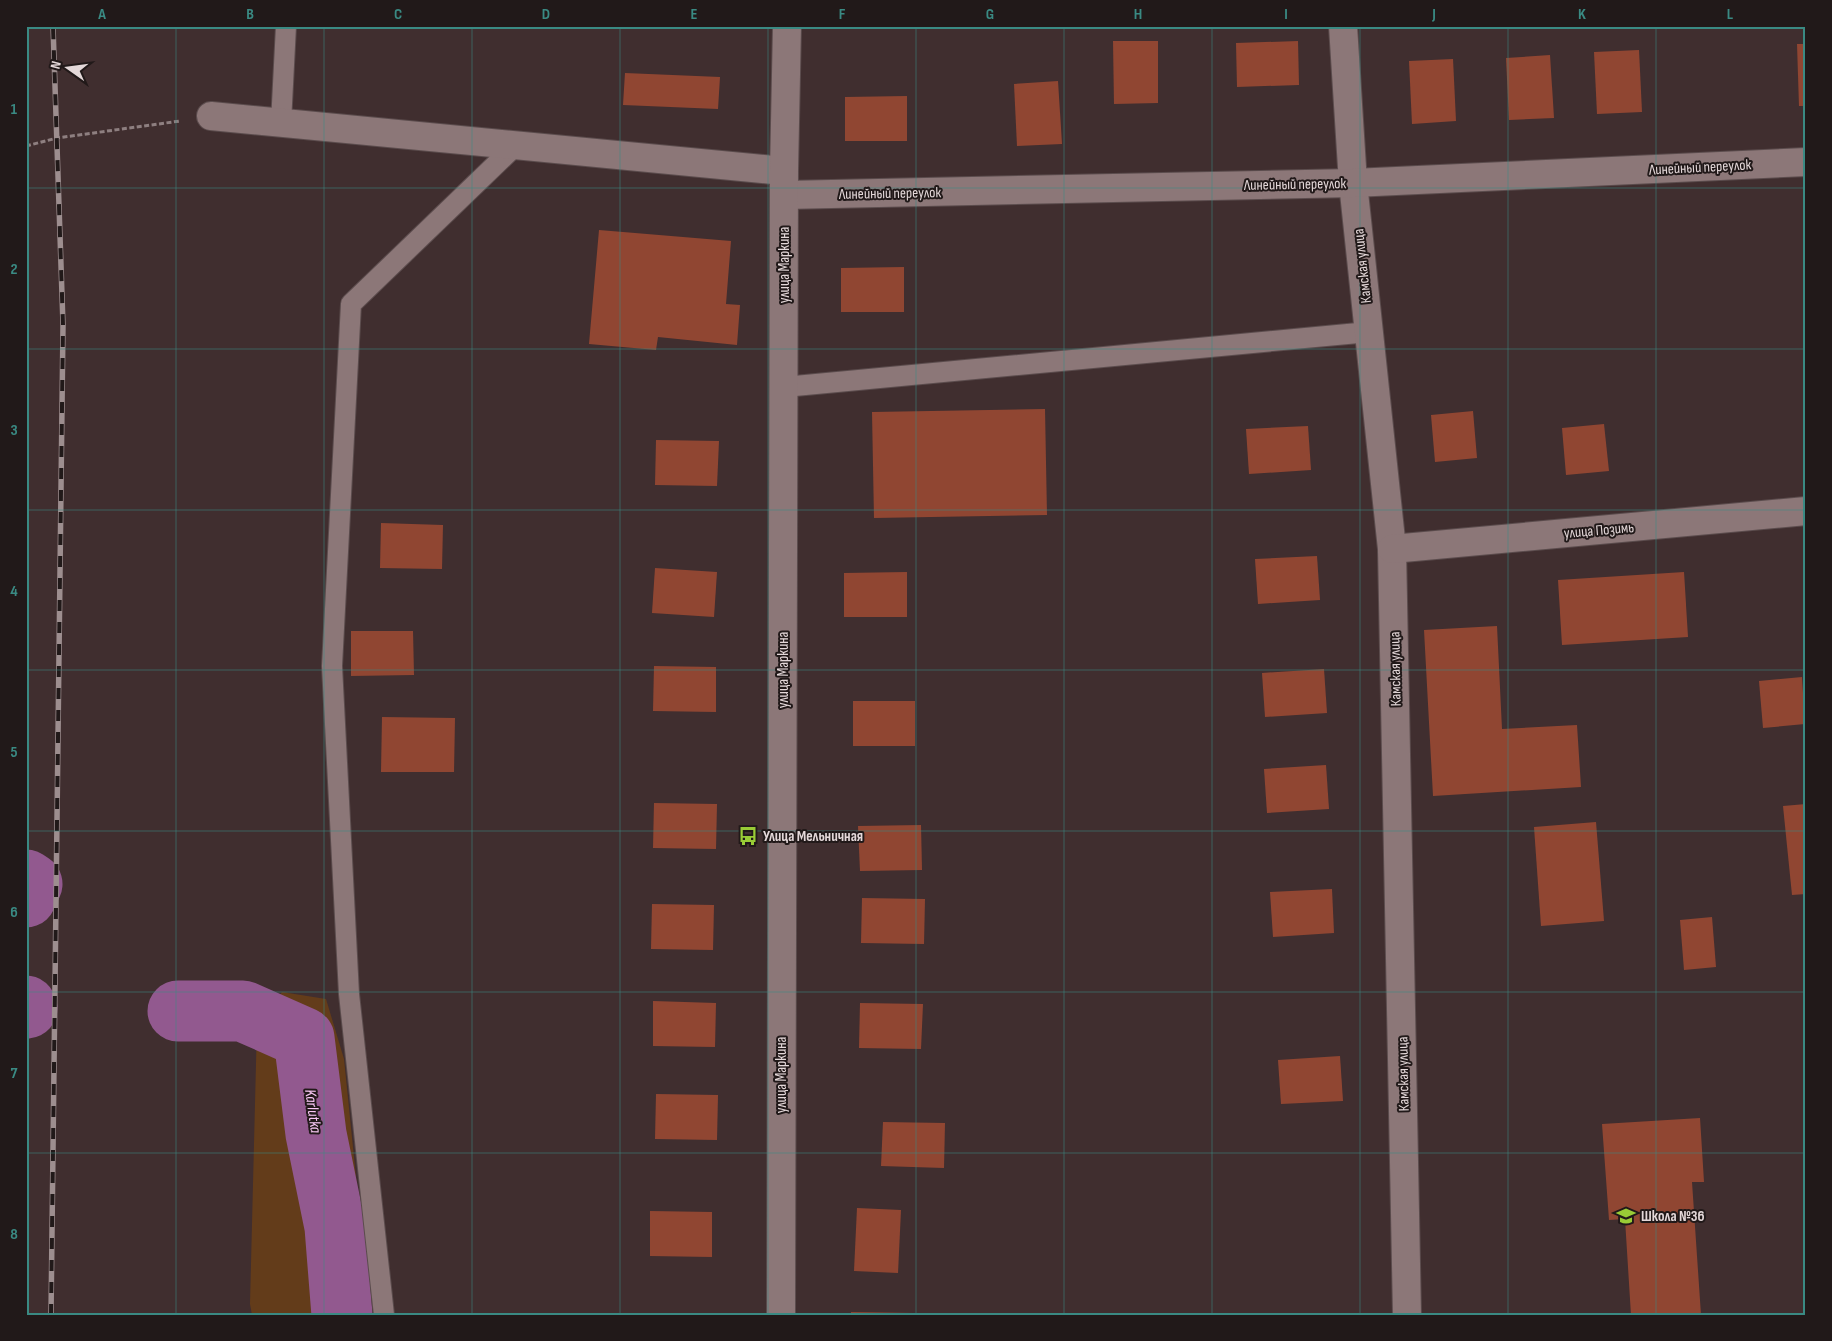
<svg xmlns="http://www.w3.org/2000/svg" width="1832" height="1341" font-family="'Sofia Sans Condensed',sans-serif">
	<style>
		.green { fill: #633c1a }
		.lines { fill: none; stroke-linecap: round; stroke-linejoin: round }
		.river { stroke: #92598f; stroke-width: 61 }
		.building { fill: #904632 }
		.lane-casing { stroke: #5b4c4d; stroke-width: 22 }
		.street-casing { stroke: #5b4c4d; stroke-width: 30 }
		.path { stroke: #8e7f80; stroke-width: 3; stroke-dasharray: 5 2.5; stroke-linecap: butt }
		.lane { stroke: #8c7778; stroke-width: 20 }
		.street { stroke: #8c7778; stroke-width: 28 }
		.rail-casing { stroke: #9d8e8f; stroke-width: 5.5 }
		.rail { stroke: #211919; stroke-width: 4; stroke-dasharray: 11; stroke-linecap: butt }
		.grid { fill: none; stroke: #3a8a83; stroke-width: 1; stroke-opacity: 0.55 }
		.labels { text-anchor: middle; stroke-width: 4; stroke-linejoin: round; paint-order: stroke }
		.street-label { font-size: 15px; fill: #e4d8d9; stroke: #211919 }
		.poi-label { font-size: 15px; font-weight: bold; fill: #e4d8d9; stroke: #211919; text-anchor: start }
		.water-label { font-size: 16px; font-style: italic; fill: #f8c7f4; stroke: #211919 }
		.neatline { fill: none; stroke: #3a8a83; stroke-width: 2 }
		.grid-label { font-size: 16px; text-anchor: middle; font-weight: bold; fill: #3a8a83 }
	</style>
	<rect width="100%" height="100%" fill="#402e2f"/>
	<!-- green -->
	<polygon class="green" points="282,992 326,999 344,1059 370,1315 252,1315 250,1304 257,1024"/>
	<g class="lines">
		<!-- river -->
		<g class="river">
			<polyline points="26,880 32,884 26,897"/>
			<polyline points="26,1006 27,1008"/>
			<polyline points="178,1011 243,1011 304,1038 316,1134 335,1227 342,1315"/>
		</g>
	</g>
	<!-- building -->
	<g class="building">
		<polygon points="1113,41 1158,41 1158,103 1114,104"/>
		<polygon points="1298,41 1299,85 1237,87 1236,43"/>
		<polygon points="1797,44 1806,44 1806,106 1799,106"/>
		<polygon points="1639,50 1642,112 1597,114 1594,52"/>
		<polygon points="1550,55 1554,118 1509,120 1506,58"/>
		<polygon points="1453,59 1456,121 1412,124 1409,61"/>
		<polygon points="625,73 720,77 718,109 623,105"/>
		<polygon points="1058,81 1062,144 1017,146 1014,84"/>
		<polygon points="907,96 907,141 845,141 845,97"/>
		<polygon points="599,230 731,241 726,304 740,305 737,345 658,337 656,350 589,344"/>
		<polygon points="904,267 904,312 841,312 841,268"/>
		<polygon points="1045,409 1047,515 874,518 872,412"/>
		<polygon points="1473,411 1477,458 1435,462 1431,415"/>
		<polygon points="1604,424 1609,471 1566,475 1562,428"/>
		<polygon points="1308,426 1311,470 1249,474 1246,429"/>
		<polygon points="656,440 719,441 717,486 655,485"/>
		<polygon points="381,523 443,525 442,569 380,568"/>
		<polygon points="1317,556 1320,600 1258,604 1255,559"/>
		<polygon points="655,568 717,572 714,617 652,613"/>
		<polygon points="907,572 907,617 844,617 844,573"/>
		<polygon points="1684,572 1688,637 1562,645 1558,580"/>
		<polygon points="1497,626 1502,729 1577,725 1581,787 1433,796 1424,630"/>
		<polygon points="351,631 413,631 414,675 351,676"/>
		<polygon points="654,666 716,667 716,712 653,711"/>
		<polygon points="1324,669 1327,713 1265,717 1262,673"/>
		<polygon points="1802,677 1805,724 1763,728 1759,681"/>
		<rect x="853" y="701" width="62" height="45"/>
		<polygon points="382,717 455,718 454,772 381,772"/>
		<polygon points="1326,765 1329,809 1267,813 1264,769"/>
		<polygon points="654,803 717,804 716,849 653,848"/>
		<polygon points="1806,804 1806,894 1792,895 1783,806"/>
		<polygon points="1596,822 1604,921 1541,926 1534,827"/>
		<polygon points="921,825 922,870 860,871 858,826"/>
		<polygon points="1332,889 1334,933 1273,937 1270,892"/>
		<polygon points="862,898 925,899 924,944 861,943"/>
		<polygon points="652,904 714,905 713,950 651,949"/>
		<polygon points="1712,917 1716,967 1684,970 1680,920"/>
		<polygon points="653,1001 716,1003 715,1047 653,1046"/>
		<polygon points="860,1003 923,1004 921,1049 859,1048"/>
		<polygon points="1340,1056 1343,1101 1281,1104 1278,1060"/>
		<polygon points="656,1094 718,1095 717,1140 655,1139"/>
		<polygon points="1700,1118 1704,1182 1692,1182 1701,1315 1631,1315 1625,1219 1609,1220 1602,1124"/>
		<polygon points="883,1122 945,1123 944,1168 881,1166"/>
		<polygon points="857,1208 901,1210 898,1273 854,1271"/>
		<polygon points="650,1211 712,1212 712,1257 650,1256"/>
		<polygon points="851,1312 914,1313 914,1315 851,1315"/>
	</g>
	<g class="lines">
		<!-- lane casing -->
		<g class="lane-casing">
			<g id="lane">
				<polyline points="281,123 286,26"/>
				<polyline points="784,387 1369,332"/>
				<polyline points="384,1315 349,994 332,666 351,304 515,146"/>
			</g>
		</g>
		<!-- street casing -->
		<g class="street-casing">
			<g id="street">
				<polyline points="1343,26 1353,183 1392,549 1407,1315"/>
				<polyline points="211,116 784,171"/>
				<polyline points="785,195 1353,183 1806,162"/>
				<polyline points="1392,549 1806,511"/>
				<polyline points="781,1315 784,171 787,26"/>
			</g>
		</g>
		<!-- path -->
		<polyline class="path" points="26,146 57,138 180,121"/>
		<!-- lane -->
		<use href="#lane" class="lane"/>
		<!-- street -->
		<use href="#street" class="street"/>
		<!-- rail casing -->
		<g class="rail-casing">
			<polyline id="rail" points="51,1315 63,325 53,26"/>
		</g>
		<!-- rail -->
		<use href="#rail" class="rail"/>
	</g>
	<!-- grid -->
	<path class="grid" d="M176,26v1289M324,26v1289M472,26v1289M620,26v1289M768,26v1289M916,26v1289M1064,26v1289M1212,26v1289M1360,26v1289M1508,26v1289M1656,26v1289M26,188h1780M26,349h1780M26,510h1780M26,670h1780M26,831h1780M26,992h1780M26,1153h1780"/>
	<!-- icons -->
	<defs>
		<g id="bus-bare" transform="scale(1.5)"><path d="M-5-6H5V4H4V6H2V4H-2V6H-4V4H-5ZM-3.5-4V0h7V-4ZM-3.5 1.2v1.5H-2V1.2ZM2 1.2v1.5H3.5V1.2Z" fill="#99cb36" stroke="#211919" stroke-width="2.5" paint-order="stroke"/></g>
		<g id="school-bare" transform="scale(1.5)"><path d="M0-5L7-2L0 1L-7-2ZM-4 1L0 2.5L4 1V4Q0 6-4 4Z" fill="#99cb36" stroke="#211919" stroke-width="2.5" paint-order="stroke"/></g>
	</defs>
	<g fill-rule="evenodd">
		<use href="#bus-bare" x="748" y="836"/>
		<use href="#school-bare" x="1626" y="1216"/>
	</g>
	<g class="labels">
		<!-- street labels -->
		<g class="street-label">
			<text transform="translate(1700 167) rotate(-3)" y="5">Линейный переулок</text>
			<text transform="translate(1295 184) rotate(-1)" y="5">Линейный переулок</text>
			<text transform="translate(890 193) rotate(-1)" y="5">Линейный переулок</text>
			<text transform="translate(784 265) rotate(-90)" y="5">улица Маркина</text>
			<text transform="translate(1362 266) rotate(-96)" y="5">Камская улица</text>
			<text transform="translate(1599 530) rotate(-5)" y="5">улица Позимь</text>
			<text transform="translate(1395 669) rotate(-91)" y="5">Камская улица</text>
			<text transform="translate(783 670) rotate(-90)" y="5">улица Маркина</text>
			<text transform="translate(1403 1074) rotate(-91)" y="5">Камская улица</text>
			<text transform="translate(781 1075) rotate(-90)" y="5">улица Маркина</text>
		</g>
		<!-- poi labels -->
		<g class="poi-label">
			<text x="763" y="841">Улица Мельничная</text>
			<text x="1641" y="1221">Школа №36</text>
		</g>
		<!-- water labels -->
		<g class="water-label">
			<text transform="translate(314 1111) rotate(82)" y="6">Karlutka</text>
		</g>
	</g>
	<!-- border -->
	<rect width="1832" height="1341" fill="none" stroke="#211919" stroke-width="55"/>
	<!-- north arrow -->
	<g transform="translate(68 68) rotate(284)" stroke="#211919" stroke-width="4" paint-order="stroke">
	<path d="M0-4L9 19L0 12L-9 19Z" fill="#e4d8d9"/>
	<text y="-8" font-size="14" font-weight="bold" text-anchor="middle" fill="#e4d8d9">N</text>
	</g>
	<rect x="28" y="28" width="1776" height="1286" class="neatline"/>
	<g class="grid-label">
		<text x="102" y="19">A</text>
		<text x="250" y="19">B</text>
		<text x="398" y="19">C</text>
		<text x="546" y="19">D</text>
		<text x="694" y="19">E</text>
		<text x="842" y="19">F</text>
		<text x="990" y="19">G</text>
		<text x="1138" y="19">H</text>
		<text x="1286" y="19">I</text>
		<text x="1434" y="19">J</text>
		<text x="1582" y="19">K</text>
		<text x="1730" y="19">L</text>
		<text x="14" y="114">1</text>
		<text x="14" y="274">2</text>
		<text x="14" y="435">3</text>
		<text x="14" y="596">4</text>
		<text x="14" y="757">5</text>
		<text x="14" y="917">6</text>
		<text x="14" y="1078">7</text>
		<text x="14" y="1239">8</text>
	</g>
</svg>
